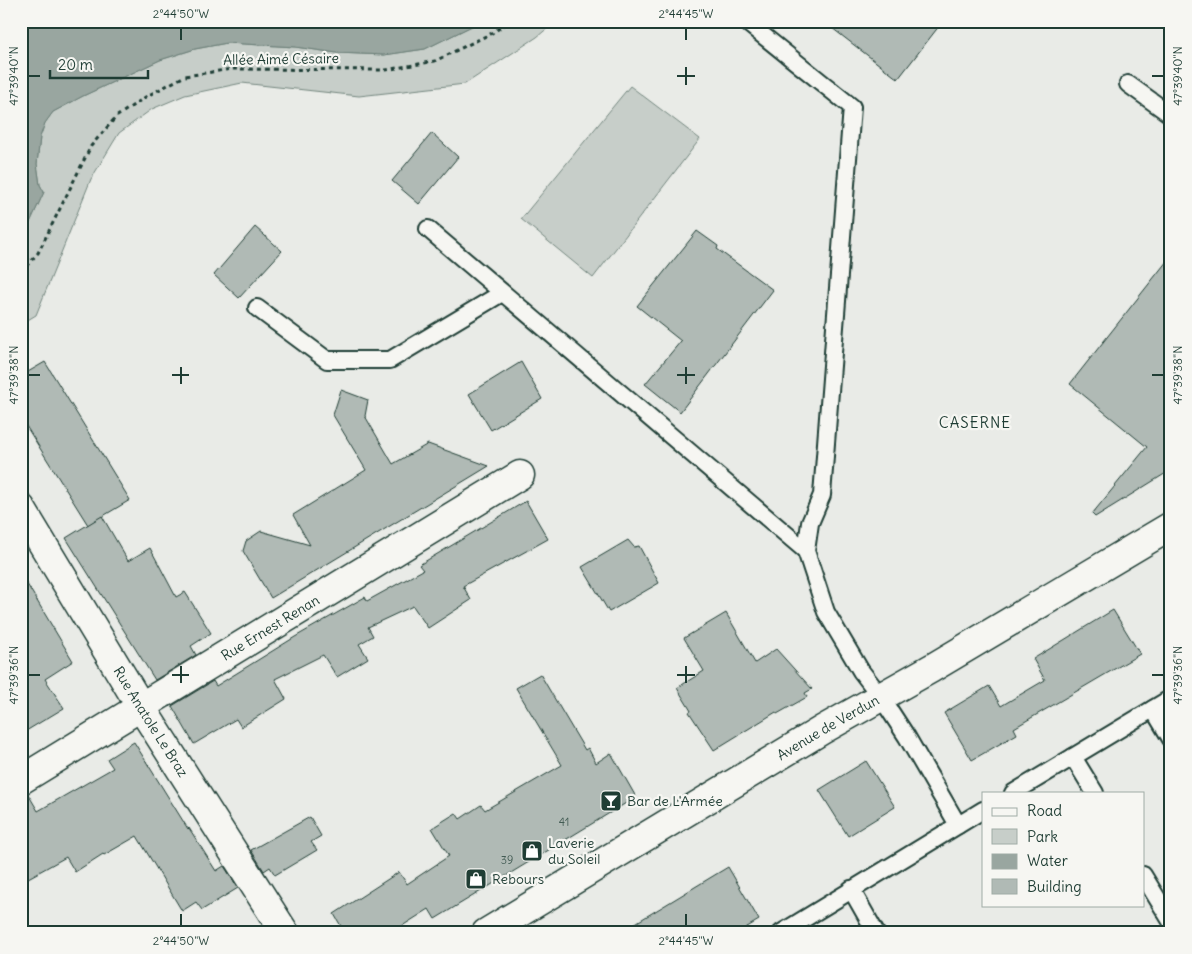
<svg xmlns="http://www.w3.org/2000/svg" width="1192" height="954" font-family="Delius,sans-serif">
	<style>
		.green { fill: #c7cec9; stroke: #73867e }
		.water { fill: #99a6a0; stroke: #687c75 }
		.building { fill: #b0bab5; stroke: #1f3d34 }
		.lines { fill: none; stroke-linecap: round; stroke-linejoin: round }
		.lane-casing { stroke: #1f3d34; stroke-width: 20 }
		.street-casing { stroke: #1f3d34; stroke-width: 31 }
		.secondary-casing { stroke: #1f3d34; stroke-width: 31 }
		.path { stroke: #1f3d34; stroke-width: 3; stroke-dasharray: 4 4; stroke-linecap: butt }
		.lane { stroke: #f6f6f2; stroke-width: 16 }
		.street { stroke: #f6f6f2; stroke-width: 28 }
		.secondary { stroke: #f6f6f2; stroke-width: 28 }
		.ticks { fill: none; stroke: #1f3d34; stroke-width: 2 }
		.labels { text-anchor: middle; stroke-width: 4.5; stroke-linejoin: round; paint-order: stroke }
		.number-label { font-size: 11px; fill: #435c54 }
		.street-label { font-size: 14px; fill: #1f3d34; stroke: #f6f6f2 }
		.poi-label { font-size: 14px; fill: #1f3d34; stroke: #f6f6f2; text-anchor: start }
		.neighbourhood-label { font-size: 15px; letter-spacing: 1px; fill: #1f3d34; stroke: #f6f6f2 }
		.neatline { fill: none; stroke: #1f3d34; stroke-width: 2 }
		.ticks-label { font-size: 12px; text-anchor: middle; fill: #1f3d34 }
	</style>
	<rect width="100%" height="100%" fill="#e9ebe7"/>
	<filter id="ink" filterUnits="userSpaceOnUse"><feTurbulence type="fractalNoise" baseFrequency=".02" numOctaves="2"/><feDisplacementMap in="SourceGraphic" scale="10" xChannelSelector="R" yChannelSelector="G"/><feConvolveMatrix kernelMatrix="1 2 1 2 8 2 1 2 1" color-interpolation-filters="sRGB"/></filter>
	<g filter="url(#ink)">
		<!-- green -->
		<g class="green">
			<polygon points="482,21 556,21 537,37 465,84 359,96 242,83 185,95 152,109 119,133 91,179 36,315 21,324 21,242 44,192 40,185 37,164 40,137 45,123 53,112 83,96 160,60 195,49 227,43 295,47 337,53 384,55 425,49"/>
			<polygon points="630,86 700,139 593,278 521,219"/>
		</g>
		<!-- water -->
		<polygon class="water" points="21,21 482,21 425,49 384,55 337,53 295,47 227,43 195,49 160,60 83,96 53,112 45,123 40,137 37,164 40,185 44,192 21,242"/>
		<!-- building -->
		<g class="building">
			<polygon points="823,21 943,21 898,79"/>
			<polygon points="432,133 458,157 419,204 392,181"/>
			<polygon points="255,227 282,251 239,298 214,275"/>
			<polygon points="697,231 718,246 717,249 773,290 680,412 645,384 681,341 637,306"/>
			<polygon points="1171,256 1171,470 1095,517 1092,514 1147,447 1070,384"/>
			<polygon points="45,362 130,500 88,525 21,418 21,376"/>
			<polygon points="521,362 542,399 491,430 469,394"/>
			<polygon points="341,390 368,400 365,416 393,464 428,444 489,466 271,598 243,551 246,541 261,531 310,545 293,515 366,470 333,415"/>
			<polygon points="526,501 548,539 463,586 471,600 428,628 413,606 368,627 373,636 359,644 368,658 337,677 323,655 275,679 286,699 241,727 236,719 194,744 172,706 213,681 216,686 295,637 365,597 367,601 423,570 419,565"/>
			<polygon points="102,516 128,561 150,548 176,597 185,592 211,633 191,646 196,655 155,680 66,538"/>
			<polygon points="628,540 634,547 639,546 659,583 609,612 582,567"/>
			<polygon points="21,574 73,661 45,679 64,708 21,734"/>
			<polygon points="1113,610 1140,654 1014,728 1017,734 972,760 944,713 989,686 1001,706 1045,680 1033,659"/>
			<polygon points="726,613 755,663 776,649 812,689 805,693 807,697 777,714 776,712 714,750 689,712 691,711 677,688 704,671 684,638"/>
			<polygon points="540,674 585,750 588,748 596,763 611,753 636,797 435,919 429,909 391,933 345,933 334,914 399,872 407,884 449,856 432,828 456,813 460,819 481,805 485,810 562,765 516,688"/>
			<polygon points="134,742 188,829 189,828 216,871 224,866 238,888 202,910 196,902 182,911 137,836 104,855 103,854 75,872 66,857 21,882 21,796 28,794 38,811 113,768 107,759"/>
			<polygon points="866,761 895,807 848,836 819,790"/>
			<polygon points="310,817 321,836 311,842 317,850 275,875 270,867 264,871 251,850"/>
			<polygon points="728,867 759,920 737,933 619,933"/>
		</g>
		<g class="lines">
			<!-- lane casing -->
			<g class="lane-casing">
				<g id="lane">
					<polyline points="745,21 852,107 822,495 810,523 806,551 826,612 861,671 881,697 907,737 958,825"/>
					<polyline points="1128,84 1171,115"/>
					<polyline points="428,229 806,551"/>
					<polyline points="257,308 327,360 390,360 502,293"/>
					<polyline points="1153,709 1171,739"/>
					<polyline points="1073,757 1095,793"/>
					<polyline points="1013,793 1171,698"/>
					<polyline points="1143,875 1171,921"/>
					<polyline points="851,889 876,933"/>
					<polyline points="781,933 983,810"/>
				</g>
			</g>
			<!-- street casing -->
			<g class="street-casing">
				<g id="street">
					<path id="s1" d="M21,508l120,199 144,226"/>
					<path id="s2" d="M21,780l499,-305"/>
				</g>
			</g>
			<!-- secondary casing -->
			<g class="secondary-casing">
				<g id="secondary">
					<path id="s3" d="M486,933l336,-203 110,-62 239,-142"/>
				</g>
			</g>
			<!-- path -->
			<polyline class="path" points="21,272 38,253 91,146 116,117 147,96 185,76 232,69 386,70 435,61 492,33 510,21"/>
			<!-- lane -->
			<use href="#lane" class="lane"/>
			<!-- street -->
			<use href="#street" class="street"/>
			<!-- secondary -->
			<use href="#secondary" class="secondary"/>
		</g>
	</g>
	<!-- ticks -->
	<path class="ticks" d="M181,28v12M686,28v12M686,67v18M28,76h12M677,76h18M1152,76h12M181,367v17M686,367v17M28,375h12M172,375h17M677,375h18M1152,375h12M181,666v17M686,666v17M28,675h12M172,675h17M677,675h18M1152,675h12M181,914v12M686,914v12"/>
	<!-- icons -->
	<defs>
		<g id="bar-square" transform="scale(1.125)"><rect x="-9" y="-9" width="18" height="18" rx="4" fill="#1f3d34" stroke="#f6f6f2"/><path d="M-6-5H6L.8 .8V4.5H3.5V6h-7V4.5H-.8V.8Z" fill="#fff"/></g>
		<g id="shop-square" transform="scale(1.125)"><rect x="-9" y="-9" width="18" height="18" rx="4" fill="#1f3d34" stroke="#f6f6f2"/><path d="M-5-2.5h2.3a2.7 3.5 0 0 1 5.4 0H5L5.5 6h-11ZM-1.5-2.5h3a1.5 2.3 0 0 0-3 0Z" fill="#fff"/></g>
	</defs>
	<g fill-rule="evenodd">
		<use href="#bar-square" x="611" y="801"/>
		<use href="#shop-square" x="532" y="851"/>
		<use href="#shop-square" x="476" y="879"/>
	</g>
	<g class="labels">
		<!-- number labels -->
		<g class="number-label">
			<text x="564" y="826">41</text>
			<text x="507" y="864">39</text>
		</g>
		<!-- street labels -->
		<g class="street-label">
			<text transform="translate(281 59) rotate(-1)" y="5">Allée Aimé Césaire</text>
			<text dy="5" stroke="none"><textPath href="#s2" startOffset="292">Rue Ernest Renan</textPath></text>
			<text dy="5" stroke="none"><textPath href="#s1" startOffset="250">Rue Anatole Le Braz</textPath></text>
			<text dy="5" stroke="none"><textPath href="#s3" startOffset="399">Avenue de Verdun</textPath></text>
		</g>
		<!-- poi labels -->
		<g class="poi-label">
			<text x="627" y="806">Bar de L'Armée</text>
			<text x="548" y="848">Laverie<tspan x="548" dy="16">du Soleil</tspan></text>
			<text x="492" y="884">Rebours</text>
		</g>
		<!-- neighbourhood labels -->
		<g class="neighbourhood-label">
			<text x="975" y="428">CASERNE</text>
		</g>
	</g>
	<!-- margin -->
	<rect width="1192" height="954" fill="none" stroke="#f6f6f2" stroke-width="55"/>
	<!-- legend -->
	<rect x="982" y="792" width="162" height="115" fill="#f6f6f2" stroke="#a0aca6"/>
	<rect x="992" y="808" width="25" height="8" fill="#f6f6f2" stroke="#a0aca6"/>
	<text x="1027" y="816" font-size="15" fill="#1f3d34">Road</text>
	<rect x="992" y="829" width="25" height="15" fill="#c7cec9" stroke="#a0aca6"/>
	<text x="1027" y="842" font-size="15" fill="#1f3d34">Park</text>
	<rect x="992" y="854" width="25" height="15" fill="#99a6a0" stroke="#a0aca6"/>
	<text x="1027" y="866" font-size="15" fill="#1f3d34">Water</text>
	<rect x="992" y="879" width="25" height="15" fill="#b0bab5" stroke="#a0aca6"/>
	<text x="1027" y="892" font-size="15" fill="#1f3d34">Building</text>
	<!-- scale -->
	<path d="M50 70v8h98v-8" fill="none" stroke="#1f3d34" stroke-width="2.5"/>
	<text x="58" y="70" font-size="15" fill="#1f3d34" stroke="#f6f6f2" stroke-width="4" paint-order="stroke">20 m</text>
	<rect x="28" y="28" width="1136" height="898" class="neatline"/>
	<g class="ticks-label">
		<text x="181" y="18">2°44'50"W</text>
		<text x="686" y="18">2°44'45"W</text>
		<text transform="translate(14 76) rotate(-90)" y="4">47°39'40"N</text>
		<text transform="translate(1178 76) rotate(-90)" y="4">47°39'40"N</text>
		<text transform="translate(14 375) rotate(-90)" y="4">47°39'38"N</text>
		<text transform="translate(1178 375) rotate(-90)" y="4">47°39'38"N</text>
		<text transform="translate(14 675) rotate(-90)" y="4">47°39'36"N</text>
		<text transform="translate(1178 675) rotate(-90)" y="4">47°39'36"N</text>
		<text x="181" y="945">2°44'50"W</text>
		<text x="686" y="945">2°44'45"W</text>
	</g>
</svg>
